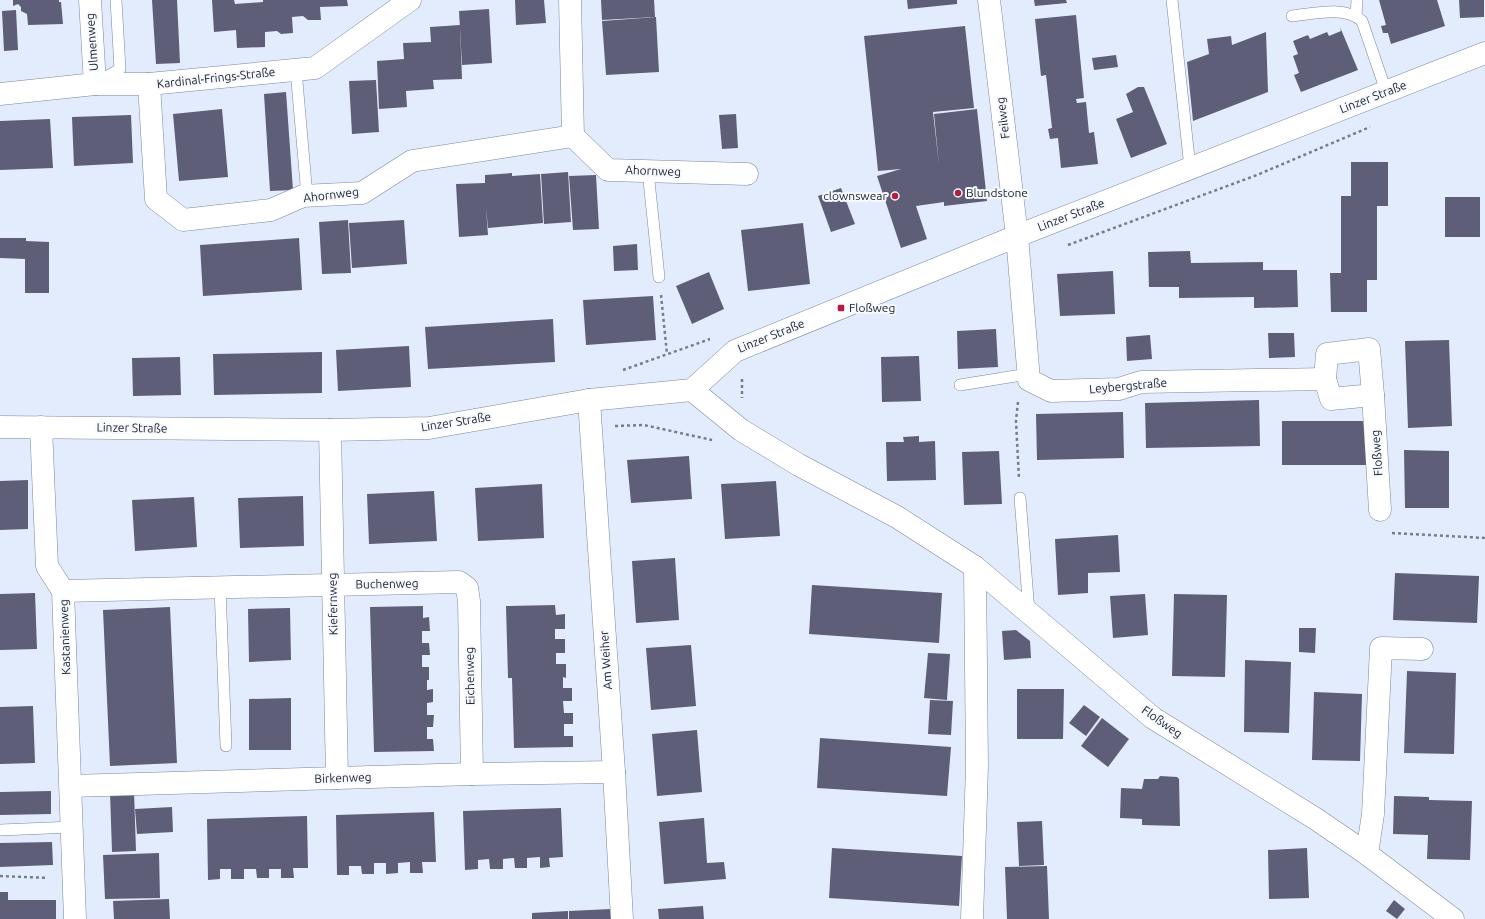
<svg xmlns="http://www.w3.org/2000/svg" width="1485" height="919" font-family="Ubuntu,sans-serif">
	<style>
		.building { fill: #5f5e78 }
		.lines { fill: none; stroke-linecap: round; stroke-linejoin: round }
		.lane-casing { stroke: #7a86a0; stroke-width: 12 }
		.street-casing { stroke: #7a86a0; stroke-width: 23 }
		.path { stroke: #767d8a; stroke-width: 2.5; stroke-dasharray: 3 3; stroke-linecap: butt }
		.lane { stroke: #fff; stroke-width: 11 }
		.street { stroke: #fff; stroke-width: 22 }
		.poi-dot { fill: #b11e41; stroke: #f6f9fe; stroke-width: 1.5 }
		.labels { text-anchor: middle; stroke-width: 4; stroke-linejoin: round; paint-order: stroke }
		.street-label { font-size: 12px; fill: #1b202a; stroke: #f6f9fe }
		.poi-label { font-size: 12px; fill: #1b202a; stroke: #f6f9fe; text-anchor: start }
	</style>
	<rect width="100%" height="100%" fill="#e3ecfd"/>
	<!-- building -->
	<g class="building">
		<polygon points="13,0 59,0 59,2 61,2 63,24 28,25 27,14 21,11 21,7 18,4 13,6"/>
		<polygon points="152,0 177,0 180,63 156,64"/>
		<polygon points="212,0 234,0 235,4 263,2 263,0 347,0 348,6 320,7 321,20 308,20 303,16 292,17 293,33 281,34 277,31 265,32 265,47 237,48 236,30 214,32"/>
		<polygon points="515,0 544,0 546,23 516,25"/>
		<polygon points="601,0 654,0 655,17 602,20"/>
		<polygon points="907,0 957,0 957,4 908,9"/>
		<polygon points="1034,0 1066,0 1067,3 1035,6"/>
		<polygon points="1379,0 1437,0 1445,26 1391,44 1388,33 1383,33 1381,26 1386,25"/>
		<polygon points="1459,0 1484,0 1484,17 1460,18"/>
		<polygon points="489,9 492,63 462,65 459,11"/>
		<polygon points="16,10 18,50 4,51 2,11"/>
		<polygon points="1076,15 1084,98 1076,99 1077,103 1086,102 1089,133 1094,132 1098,164 1061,168 1058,138 1050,139 1048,129 1052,128 1046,75 1041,76 1035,19"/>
		<polygon points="656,17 659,72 606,75 602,21"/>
		<polygon points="460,25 462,79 433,80 434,89 406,91 407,107 379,109 377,61 404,59 403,43 431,42 430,27"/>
		<polygon points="965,26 974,108 933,112 939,165 934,114 977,109 987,201 944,206 944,202 916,206 927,239 901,248 877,176 901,169 878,171 864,36"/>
		<polygon points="1340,27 1358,70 1301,92 1294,75 1299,73 1293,56 1298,54 1293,41 1308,35 1310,39 1327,32 1329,36 1341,31"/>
		<polygon points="1266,32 1268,92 1193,121 1187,62 1209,54 1207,39 1231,36 1232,45"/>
		<polygon points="1116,55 1118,67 1094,70 1092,58"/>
		<polygon points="376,80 379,132 352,134 349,81"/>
		<polygon points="1138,87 1144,87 1167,144 1131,158 1116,119 1133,112 1126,94"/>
		<polygon points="286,92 293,190 270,191 264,94"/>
		<polygon points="222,109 228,177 179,181 173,114"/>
		<polygon points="736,114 738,148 722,149 719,115"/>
		<polygon points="131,115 133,163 74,166 72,117"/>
		<polygon points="50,119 53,168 0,170 0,121"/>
		<polygon points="1351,162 1388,162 1388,206 1377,206 1377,280 1367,280 1367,312 1331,312 1330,273 1341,273 1341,196 1351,196"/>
		<polygon points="568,172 571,222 544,224 541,174"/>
		<polygon points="512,173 512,176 540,174 543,223 488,228 486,208 488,235 459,237 456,184 485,183 485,175"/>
		<polygon points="596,175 599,229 573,230 569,176"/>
		<polygon points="841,188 855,224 831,232 818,196"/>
		<rect x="1445" y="197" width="35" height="40"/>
		<polygon points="348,220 351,273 322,274 319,222"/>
		<polygon points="404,220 407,264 352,268 349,223"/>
		<polygon points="803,223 810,284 748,291 741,230"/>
		<polygon points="0,238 26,238 26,241 49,242 49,293 25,293 25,259 0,258"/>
		<polygon points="299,238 302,290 203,296 200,245"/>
		<polygon points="637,244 638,270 614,271 613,246"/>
		<polygon points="1190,251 1191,263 1263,262 1263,270 1297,270 1298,307 1254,308 1254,297 1179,298 1179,287 1149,287 1148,252"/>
		<polygon points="1113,271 1115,314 1060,316 1057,274"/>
		<polygon points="709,272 724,309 692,324 676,286"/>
		<polygon points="653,296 656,340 586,345 583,300"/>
		<polygon points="553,319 555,362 428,369 425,327"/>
		<polygon points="996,329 998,367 958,369 957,331"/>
		<polygon points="1268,333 1294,333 1295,357 1269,358"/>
		<polygon points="1150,335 1152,359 1127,361 1126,337"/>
		<polygon points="1449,340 1452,426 1408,428 1405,341"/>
		<polygon points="409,346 411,387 338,391 336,350"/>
		<polygon points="322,352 322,393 214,395 213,354"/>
		<polygon points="919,356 921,401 882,402 881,357"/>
		<polygon points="180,357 181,395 133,396 132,358"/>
		<polygon points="1259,400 1260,446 1146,448 1145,403"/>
		<polygon points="1123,412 1124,458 1037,460 1036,414"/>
		<polygon points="1282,421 1368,421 1369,465 1282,465"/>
		<polygon points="919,436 919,442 935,441 936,480 887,481 886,442 904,442 903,437"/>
		<polygon points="1404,450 1449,451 1449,508 1405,508"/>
		<polygon points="999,451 1002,504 964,505 962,452"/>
		<polygon points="689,456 692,499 631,503 627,460"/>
		<polygon points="28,480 28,529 0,530 0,481"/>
		<polygon points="776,481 780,536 725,539 721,484"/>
		<polygon points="542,484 544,538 478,541 475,488"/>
		<polygon points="434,491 437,541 369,544 367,494"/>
		<polygon points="303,496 304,546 240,548 238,498"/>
		<polygon points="194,497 197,547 135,551 132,500"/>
		<polygon points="1118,535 1120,572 1088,573 1088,593 1058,595 1055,539"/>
		<polygon points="675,558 679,620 636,623 632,561"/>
		<polygon points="1395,573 1479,576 1477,623 1393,620"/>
		<polygon points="812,585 942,593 939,643 809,634"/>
		<polygon points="35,593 37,649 0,650 0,594"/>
		<polygon points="1145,594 1148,635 1113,638 1110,596"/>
		<polygon points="1174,594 1227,595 1225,677 1172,676"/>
		<polygon points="555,605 556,615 565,614 565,629 555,629 555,639 565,639 565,653 556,653 556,664 566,664 566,678 563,677 563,688 572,688 572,701 563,701 564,713 573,713 573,724 564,724 564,736 573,736 573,747 514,748 512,678 508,678 506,606"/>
		<polygon points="423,606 423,618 429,617 430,631 422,631 422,643 429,643 430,655 422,655 422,667 429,667 429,680 427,680 427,690 433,689 433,702 427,703 427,715 434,715 433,727 427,727 427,739 433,739 434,751 374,752 370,607"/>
		<polygon points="170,607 177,763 110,766 103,610"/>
		<polygon points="290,608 291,660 249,662 248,609"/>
		<polygon points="1299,628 1316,628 1315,653 1299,652"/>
		<polygon points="1016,630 1030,641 1031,658 1004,660 1002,631"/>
		<polygon points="691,645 696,706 651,710 646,648"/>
		<polygon points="928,653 950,654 947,700 924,698"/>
		<polygon points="1245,660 1291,662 1289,733 1244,732"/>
		<polygon points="1407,671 1456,673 1454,754 1404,753"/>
		<polygon points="1017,689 1064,689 1063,739 1017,739"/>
		<polygon points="1314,692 1362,694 1360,761 1312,760"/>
		<polygon points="291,698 291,750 249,750 249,699"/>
		<polygon points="930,700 953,701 951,735 928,734"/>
		<polygon points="1084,705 1100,717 1086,736 1069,723"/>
		<polygon points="33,706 35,763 0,764 0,707"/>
		<polygon points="1102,718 1129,739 1108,767 1081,746"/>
		<polygon points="697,730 702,792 657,796 652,734"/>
		<polygon points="820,738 951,747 947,796 817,788"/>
		<polygon points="1160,776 1177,777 1179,779 1180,826 1142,825 1142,819 1120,818 1121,788 1142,789 1144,779 1158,779"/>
		<polygon points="51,791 51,814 0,815 0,792"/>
		<polygon points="134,791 136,851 112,852 110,792"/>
		<polygon points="1394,796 1429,797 1429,800 1472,801 1470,860 1427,859 1428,835 1393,834"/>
		<polygon points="172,807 173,832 137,834 135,809"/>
		<polygon points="561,808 563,857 549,858 550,867 540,868 540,857 527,858 527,868 515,868 514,858 503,859 503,869 490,869 489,859 478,860 478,869 465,870 463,811"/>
		<polygon points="434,812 436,862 422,862 423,873 410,873 410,862 398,863 398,873 386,874 386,863 374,863 374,874 362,874 361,866 349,866 349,875 337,875 336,815"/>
		<polygon points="307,816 308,868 293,868 294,878 281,878 281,869 269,869 269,878 257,878 256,869 244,869 244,879 231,879 231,869 220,869 220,879 208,880 207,819"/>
		<polygon points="704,818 707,863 724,862 726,879 664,884 659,822"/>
		<polygon points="1042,821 1044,865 1019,866 1017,822"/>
		<polygon points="52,842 53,865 0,867 0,843"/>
		<polygon points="832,848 962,856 959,906 829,898"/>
		<polygon points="1307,848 1309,898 1269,899 1268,850"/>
		<polygon points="159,853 160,898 105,899 103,855"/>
		<polygon points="1047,866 1049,919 1007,919 1005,867"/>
		<polygon points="0,892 8,892 8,900 56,900 56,919 0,919"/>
		<polygon points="169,899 170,919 114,919 113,901"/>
		<polygon points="1394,900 1405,909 1397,919 1386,911"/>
		<polygon points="703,906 704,919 659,919 658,909"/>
		<polygon points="611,909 611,919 569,919 569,911"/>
		<polygon points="568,911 568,919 532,919 532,913"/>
	</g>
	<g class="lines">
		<!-- lane casing -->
		<g class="lane-casing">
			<g id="lane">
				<polyline points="1172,0 1190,168"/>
				<path d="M1292,16c21,-2 52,-11 70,5l24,70"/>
				<polyline points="1356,16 1357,0"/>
				<polyline points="296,70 307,196"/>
				<polyline points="101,80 120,69 116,0"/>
				<polyline points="648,171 659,277"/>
				<polyline points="960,385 1028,374"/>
				<polyline points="1020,498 1029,612"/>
				<polyline points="220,587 226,746"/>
				<polyline points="0,830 73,827"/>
			</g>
		</g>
		<!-- street casing -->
		<g class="street-casing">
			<g id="street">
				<polyline points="90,0 95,84"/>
				<polyline points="989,0 1017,236 1029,380 1051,391 1119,389 1141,382 1325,379"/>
				<polyline points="149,84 156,199 183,220 271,210 303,196 362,193 412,161 573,136 570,0"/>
				<polyline points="0,94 95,84 149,84 315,68 410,0"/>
				<polyline points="573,136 608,170 747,174"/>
				<polygon points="1369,349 1373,395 1331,399 1325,379 1327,354"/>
				<polyline points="692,390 741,430 799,465 897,517 975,567 1153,718 1316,819 1367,854 1453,919"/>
				<polyline points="1373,395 1380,510"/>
				<polyline points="589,400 614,772 622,919"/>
				<polyline points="0,427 330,430 429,428 589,400 692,390 735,351 1017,236 1485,53"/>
				<polyline points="41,427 47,566 63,591 75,919"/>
				<polyline points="330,430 337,778"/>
				<polyline points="63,591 459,582 467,588 469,601 472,774"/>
				<polyline points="71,786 472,774 614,772"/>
				<polyline points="1367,854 1373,814 1381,648 1422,649"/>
				<polyline points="972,919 977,766 975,567"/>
			</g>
		</g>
		<!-- path -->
		<g class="path">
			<polyline points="1068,245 1257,175 1370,127"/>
			<polyline points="661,295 667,354"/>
			<polyline points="623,370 710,339"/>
			<polyline points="742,379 742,398"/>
			<polyline points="1018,402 1016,421 1019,479"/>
			<polyline points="615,426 644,425 712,440"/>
			<polyline points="1392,533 1485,538"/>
			<polyline points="0,876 48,878"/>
		</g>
		<!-- lane -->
		<use href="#lane" class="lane"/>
		<!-- street -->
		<use href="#street" class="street"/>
	</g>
	<!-- markers -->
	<g class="poi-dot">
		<circle cx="958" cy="193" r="4"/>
		<circle cx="895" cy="196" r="4"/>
		<rect x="837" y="304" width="8" height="8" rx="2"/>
	</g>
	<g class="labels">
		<!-- street labels -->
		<g class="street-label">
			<text transform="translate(92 42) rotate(-94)" y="4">Ulmenweg</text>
			<text transform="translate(216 78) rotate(-6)" y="4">Kardinal-Frings-Straße</text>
			<text transform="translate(1373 97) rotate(-21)" y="4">Linzer Straße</text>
			<text transform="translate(1003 118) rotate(-97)" y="4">Feilweg</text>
			<text transform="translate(653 171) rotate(2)" y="4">Ahornweg</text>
			<text transform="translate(331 195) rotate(-7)" y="4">Ahornweg</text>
			<text transform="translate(1071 215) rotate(-21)" y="4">Linzer Straße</text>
			<text transform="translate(771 336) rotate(-22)" y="4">Linzer Straße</text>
			<text transform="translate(1128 386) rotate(-5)" y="4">Leybergstraße</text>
			<text transform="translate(456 422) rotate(-9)" y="4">Linzer Straße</text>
			<text transform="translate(132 428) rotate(1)" y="4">Linzer Straße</text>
			<text transform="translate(1377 453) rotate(-94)" y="4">Floßweg</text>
			<text transform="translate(387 584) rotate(-1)" y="4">Buchenweg</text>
			<text transform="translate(333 604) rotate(-91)" y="4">Kiefernweg</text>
			<text transform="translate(65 637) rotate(-92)" y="4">Kastanienweg</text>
			<text transform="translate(606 660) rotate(-94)" y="4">Am Weiher</text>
			<text transform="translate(470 676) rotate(-91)" y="4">Eichenweg</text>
			<text transform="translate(1162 722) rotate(35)" y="4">Floßweg</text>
			<text transform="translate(343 778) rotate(-2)" y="4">Birkenweg</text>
		</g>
		<!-- poi labels -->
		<g class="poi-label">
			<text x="966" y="197">Blundstone</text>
			<text x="887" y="200" text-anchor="end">clownswear</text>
			<text x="849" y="312">Floßweg</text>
		</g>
	</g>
</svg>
